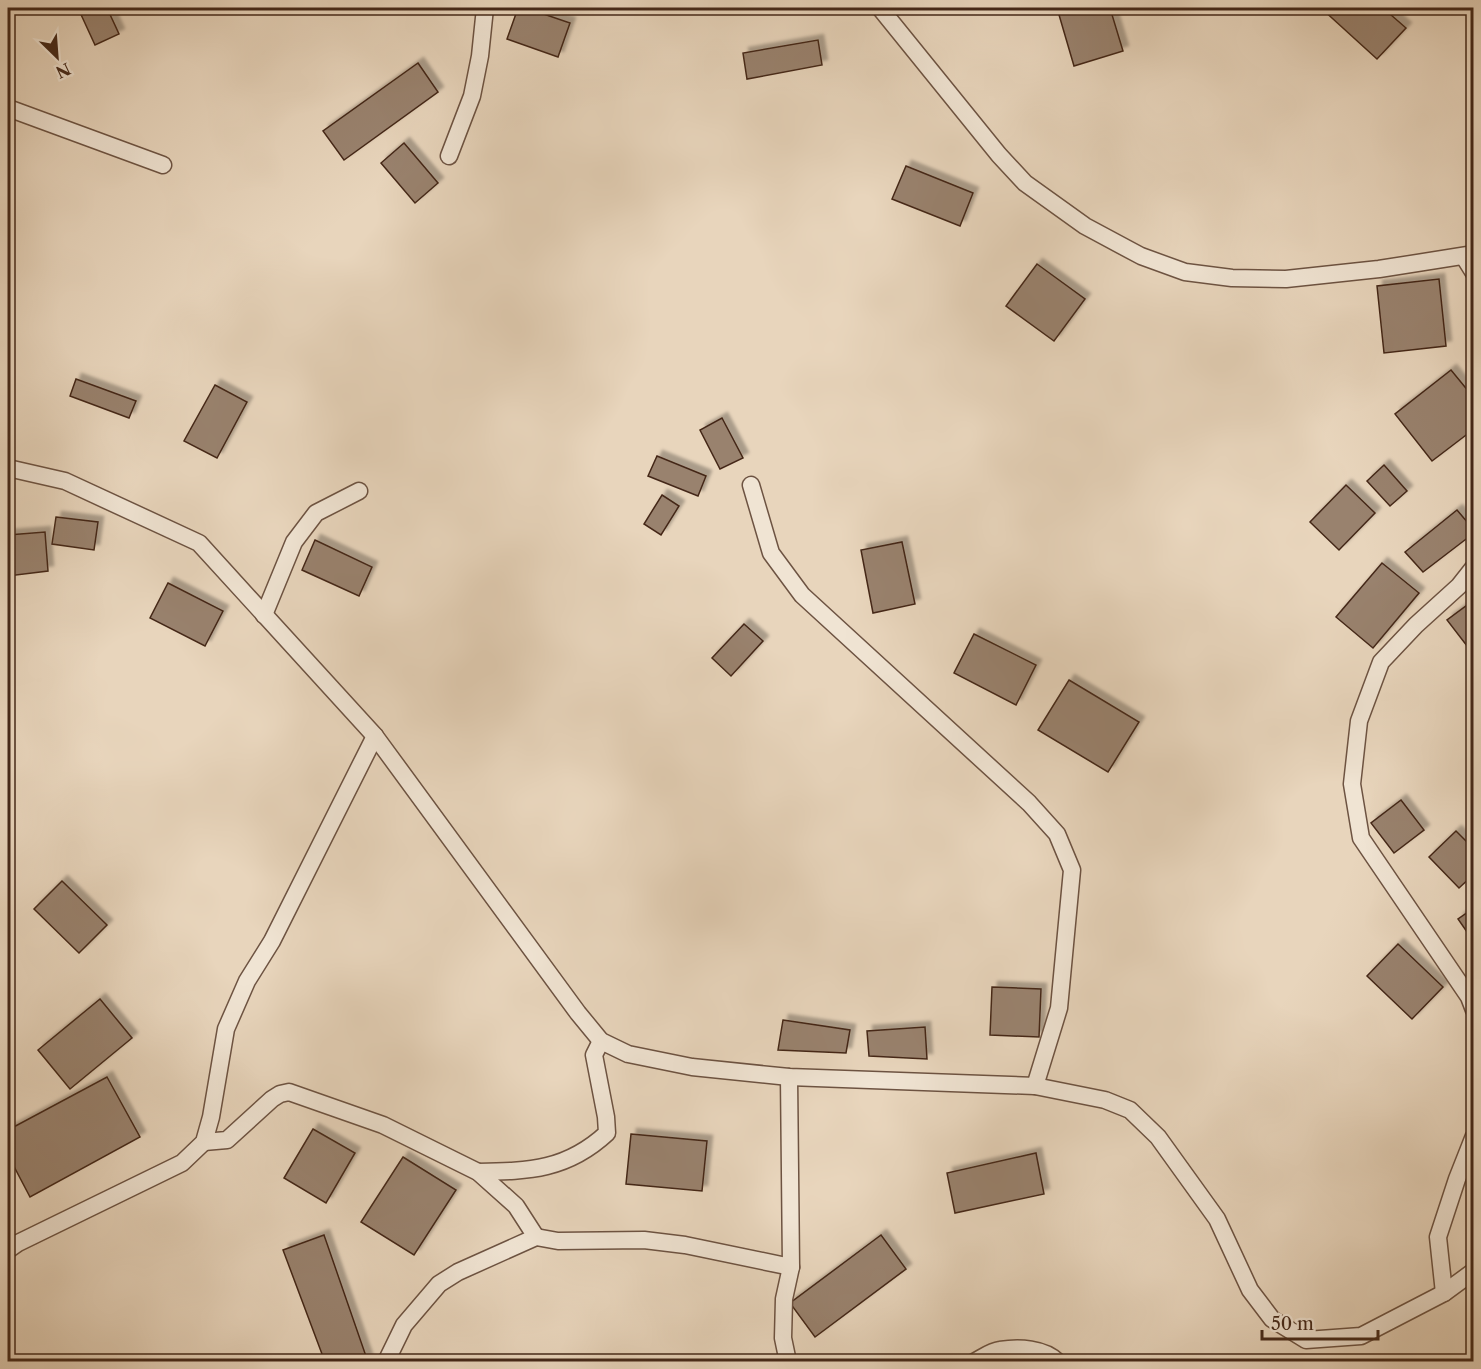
<svg xmlns="http://www.w3.org/2000/svg" width="1481" height="1369" font-family="'Libre Caslon Text',serif">
	<style>
		.building { fill: #99826e; stroke: #442819; stroke-width: 1.5; filter: url(#shadow) }
		.lines { fill: none; stroke-linecap: round; stroke-linejoin: round }
		.minor-casing { stroke: #6d5342; stroke-width: 19 }
		.minor { stroke: #f0e4d3; stroke-width: 16 }
	</style>
	<defs>
		<filter id="shadow"><feDropShadow dx="5.5" dy="-5.5" stdDeviation="1.5" flood-color="#0004"/></filter>
	</defs>
	<rect width="100%" height="100%" fill="#e8d5bc"/>
	<filter id="stains"><feTurbulence type="fractalNoise" baseFrequency=".00333" numOctaves="4"/><feColorMatrix values="0 0 0 0 .2 0 0 0 0 .09 0 0 0 0 .02 0 0 0 .5 -.17"/></filter>
	<radialGradient id="worn" r=".72"><stop offset=".6" stop-color="#630" stop-opacity="0"/><stop offset="1" stop-color="#630" stop-opacity=".3"/></radialGradient>
	<!-- building -->
	<g class="building">
		<polygon points="78,8 107,8 119,34 95,45"/>
		<polygon points="518,8 526,8 570,23 558,57 507,39"/>
		<polygon points="1057,8 1110,8 1123,51 1074,66"/>
		<polygon points="1321,8 1383,8 1406,28 1377,59"/>
		<polygon points="818,40 822,65 747,79 743,53"/>
		<polygon points="418,63 438,92 344,160 323,131"/>
		<polygon points="404,143 438,183 415,203 381,163"/>
		<polygon points="906,166 973,193 960,226 892,199"/>
		<polygon points="1037,264 1085,299 1054,341 1006,306"/>
		<polygon points="1439,279 1446,346 1384,353 1377,286"/>
		<polygon points="1451,370 1474,398 1474,429 1432,461 1395,414"/>
		<polygon points="76,379 136,401 129,418 70,396"/>
		<polygon points="215,385 247,402 217,458 184,441"/>
		<polygon points="722,418 743,458 720,469 700,430"/>
		<polygon points="657,456 706,476 698,496 648,476"/>
		<polygon points="1384,465 1407,491 1390,506 1367,481"/>
		<polygon points="1346,485 1375,513 1339,550 1310,522"/>
		<polygon points="662,495 679,506 661,535 644,524"/>
		<polygon points="1457,510 1474,530 1474,533 1423,572 1405,552"/>
		<polygon points="56,517 98,522 94,550 52,544"/>
		<polygon points="45,532 48,571 8,576 8,535"/>
		<polygon points="315,540 372,567 359,596 302,570"/>
		<polygon points="902,542 915,604 873,613 861,550"/>
		<polygon points="1382,563 1419,593 1373,648 1336,617"/>
		<polygon points="168,583 223,611 205,646 150,618"/>
		<polygon points="1474,600 1474,655 1447,620"/>
		<polygon points="744,624 763,641 731,676 712,658"/>
		<polygon points="974,634 1036,665 1016,705 954,673"/>
		<polygon points="1069,680 1139,722 1108,772 1038,730"/>
		<polygon points="1401,800 1424,830 1394,853 1371,823"/>
		<polygon points="1456,831 1474,849 1474,874 1459,888 1429,857"/>
		<polygon points="62,881 107,925 79,953 34,909"/>
		<polygon points="1474,908 1474,942 1458,919"/>
		<polygon points="1398,944 1443,987 1412,1019 1367,976"/>
		<polygon points="992,987 1041,989 1039,1037 990,1035"/>
		<polygon points="100,999 132,1038 70,1089 38,1050"/>
		<polygon points="783,1020 850,1030 846,1053 778,1050"/>
		<polygon points="925,1027 927,1059 869,1056 867,1031"/>
		<polygon points="107,1077 140,1137 30,1197 8,1155 8,1130"/>
		<polygon points="313,1129 355,1153 326,1203 284,1178"/>
		<polygon points="631,1134 707,1141 702,1191 626,1184"/>
		<polygon points="1036,1153 1044,1194 955,1213 947,1173"/>
		<polygon points="403,1157 456,1190 414,1255 361,1222"/>
		<polygon points="324,1235 368,1362 325,1362 283,1250"/>
		<polygon points="881,1235 906,1269 815,1337 790,1303"/>
	</g>
	<g class="lines">
		<!-- minor casing -->
		<g class="minor-casing">
			<g id="minor">
				<polyline points="880,8 999,155 1025,183 1085,226 1141,256 1185,272 1232,278 1286,279 1379,269 1474,254"/>
				<polyline points="8,108 163,165"/>
				<polyline points="449,156 472,96 480,56 485,8"/>
				<polyline points="1464,257 1474,273"/>
				<polyline points="8,468 65,481 199,543 375,736 578,1013 601,1041 628,1054 692,1067 789,1077 1035,1086 1105,1100 1130,1110 1158,1137 1217,1219 1250,1290 1272,1319 1306,1340 1361,1336 1444,1293 1474,1271"/>
				<polyline points="751,485 771,553 802,595 1029,803 1057,834 1072,870 1059,1008 1035,1086"/>
				<polyline points="1474,567 1459,586 1416,625 1381,662 1359,721 1352,784 1361,838 1469,997 1474,1010"/>
				<polyline points="264,615 294,542 316,513 359,491"/>
				<polyline points="204,1142 227,1140 272,1099 280,1094 289,1092 383,1125 478,1172 516,1206 536,1237"/>
				<path d="M478,1172c52,-1 89,-2 129,-39l-1,-16 -12,-62 7,-14"/>
				<polyline points="8,1250 18,1243 182,1163 204,1142 211,1117 226,1029 247,981 272,941 375,736"/>
				<polyline points="1444,1293 1438,1237 1457,1179 1474,1136"/>
				<polyline points="386,1362 404,1325 439,1284 458,1272 536,1237 558,1241 644,1240 685,1245 791,1267"/>
				<polyline points="788,1362 783,1338 784,1299 791,1267 789,1077"/>
				<path d="M974,1362c8,-4 17,-11 26,-12 19,-3 44,-2 58,12"/>
			</g>
		</g>
		<!-- minor -->
		<use href="#minor" class="minor"/>
	</g>
	<!-- margin -->
	<rect width="1481" height="1369" fill="none" stroke="#e8d5bc" stroke-width="30"/>
	<rect x="9" y="9" width="1463" height="1351" fill="none" stroke="#442819" stroke-width="3"/>
	<rect x="15" y="15" width="1451" height="1339" fill="none" stroke="#442819" stroke-width="1.5"/>
	<!-- north arrow -->
	<g transform="translate(57 57) rotate(155)" stroke="#f0e4d3" stroke-width="4.5" paint-order="stroke">
	<path d="M0-4.5L10 22L0 15L-10 22Z" fill="#442819"/>
	<text y="-9" font-size="16" font-weight="bold" text-anchor="middle" fill="#442819">N</text>
	</g>
	<!-- scale -->
	<path d="M1262 1330v9h116v-9" fill="none" stroke="#442819" stroke-width="3"/>
	<text x="1271" y="1330" font-size="18" fill="#442819" stroke="#f0e4d3" stroke-width="4.5" paint-order="stroke">50 m</text>
	<rect width="100%" height="100%" filter="url(#stains)"/>
	<rect width="100%" height="100%" fill="url(#worn)"/>
</svg>
